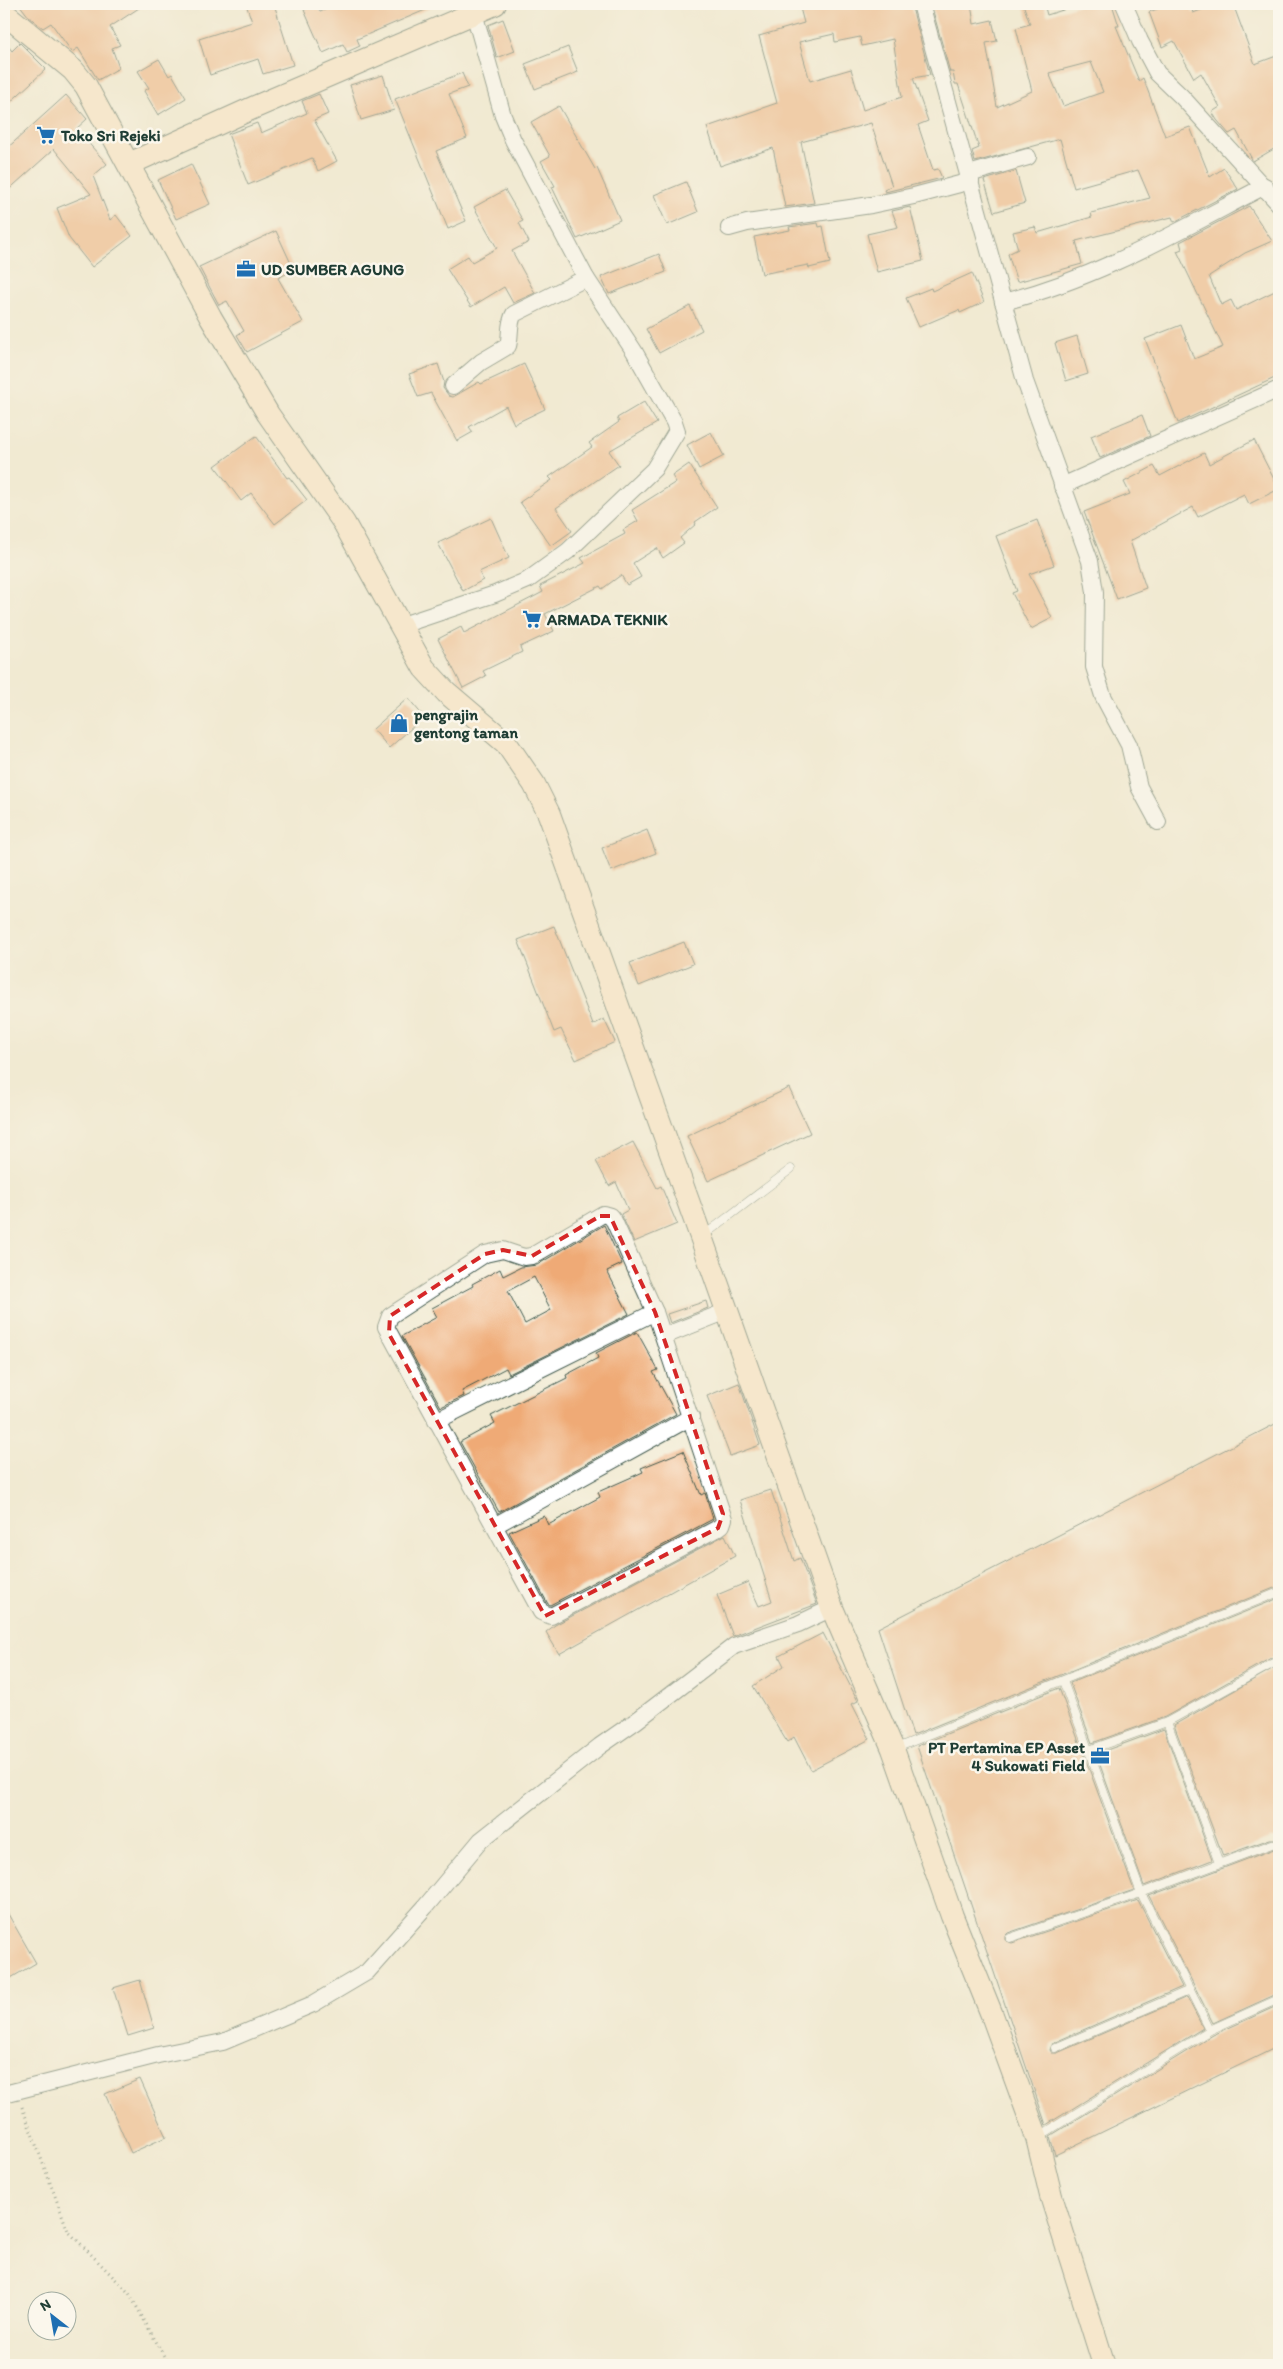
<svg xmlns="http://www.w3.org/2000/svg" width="1283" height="2369" font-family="Itim,sans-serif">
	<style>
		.building { fill: #efaa76; fill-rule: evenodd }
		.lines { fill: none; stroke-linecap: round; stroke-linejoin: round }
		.lane-casing { stroke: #3e574c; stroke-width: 9 }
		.street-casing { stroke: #3e574c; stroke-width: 18 }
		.secondary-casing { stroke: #3e574c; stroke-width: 24 }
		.path { stroke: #3e574c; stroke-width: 3; stroke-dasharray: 1 4; stroke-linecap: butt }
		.lane { stroke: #fff; stroke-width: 8 }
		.street { stroke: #fff; stroke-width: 16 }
		.secondary { stroke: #fde5c5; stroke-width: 22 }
		.marked { fill: none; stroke: #d62828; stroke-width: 4; stroke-dasharray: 10 6; stroke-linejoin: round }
		.labels { text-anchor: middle; stroke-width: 5; stroke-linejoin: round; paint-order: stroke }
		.poi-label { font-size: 16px; font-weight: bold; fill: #1f3d34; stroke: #fbf7ec; text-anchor: start }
	</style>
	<rect width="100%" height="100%" fill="#fbf7ec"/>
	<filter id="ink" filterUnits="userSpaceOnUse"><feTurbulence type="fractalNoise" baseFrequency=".02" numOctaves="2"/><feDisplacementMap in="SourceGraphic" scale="10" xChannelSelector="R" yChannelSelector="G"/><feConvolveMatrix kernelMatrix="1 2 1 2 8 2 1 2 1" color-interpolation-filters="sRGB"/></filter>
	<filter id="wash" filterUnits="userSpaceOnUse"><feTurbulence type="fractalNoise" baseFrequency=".0096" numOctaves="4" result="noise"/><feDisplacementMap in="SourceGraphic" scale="20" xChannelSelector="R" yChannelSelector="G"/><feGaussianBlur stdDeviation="1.12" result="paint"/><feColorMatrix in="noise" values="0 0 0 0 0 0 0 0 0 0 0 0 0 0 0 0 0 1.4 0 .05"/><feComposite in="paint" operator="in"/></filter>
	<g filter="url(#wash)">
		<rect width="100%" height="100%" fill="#f1ead2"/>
		<g id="blocks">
			<!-- building -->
			<g class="building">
				<polygon points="19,4 145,4 110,27 120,45 112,48 119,68 98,80 78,48 72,52 51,23 43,28 29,17"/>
				<polygon points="246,4 274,4 293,65 263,74 258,59 210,75 199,39 252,22"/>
				<polygon points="316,4 320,12 339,4 436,4 437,5 357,39 360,46 347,52 343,44 323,53 304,10"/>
				<path d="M799,4h112l19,71 -17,3 15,43 -10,4 15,45 5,-1 4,9 -57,14 -1,-2 8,-4 -21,-63 -70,19 13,61 -29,4 -12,-59 -53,18 -13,-39 70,-24 -18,-67 45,-13zM834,34l1,8 25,-5 2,9 31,-7 9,58 -39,13 -12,-41 -41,12 -11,-39z"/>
				<path d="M931,4h40l3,20 18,-4 5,21 -11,2 11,64 35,-16 -16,-63 14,-4 -7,-20h21l3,11 35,-11h30l7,22h-3l23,55 4,-3 22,58 25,-9 20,50 14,-9 14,21 -64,33 -2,-5 -96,24 6,23 -65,18 -9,-28 10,-5 -5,-17 22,-5 2,6 55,-16 -1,-4 59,-15 -12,-28 -64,18 -14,-49 -85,23 -3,-11 7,-3 -21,-64h-3l-2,-12h-3zM1091,62l12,30 -40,14 -14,-33z"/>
				<polygon points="1171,4 1190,4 1193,13 1217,4 1233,4 1255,64 1279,55 1279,146 1253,161 1236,130 1229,134 1217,120 1212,112 1220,107 1201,73 1194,78 1174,41 1162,47 1149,12"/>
				<polygon points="503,19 515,51 497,58 488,25"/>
				<polygon points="4,41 12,51 20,43 46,69 4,108"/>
				<polygon points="568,47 578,72 535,89 525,64"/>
				<polygon points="159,59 169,76 172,74 186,98 158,115 144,91 149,88 138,71"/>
				<polygon points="462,73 468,87 449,94 467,138 436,151 466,221 448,229 395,99"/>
				<polygon points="383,75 394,110 361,120 350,85"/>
				<polygon points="319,94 328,114 314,120 337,161 318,171 312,158 248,185 228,134 257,123 261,133 307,113 302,101"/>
				<polygon points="66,95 87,119 76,129 107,164 93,176 110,220 116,215 132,236 92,267 69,238 57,208 91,194 54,149 4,194 4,151"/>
				<polygon points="559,106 595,169 597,168 620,220 577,239 552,187 555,186 541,161 550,156 531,122"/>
				<polygon points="191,164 210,204 176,219 158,180"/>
				<polygon points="1016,171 1025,203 994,212 984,180"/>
				<polygon points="686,182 698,212 667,225 654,195"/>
				<polygon points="505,190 523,221 519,223 529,242 512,251 535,293 513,303 504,287 471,307 447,269 468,256 472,262 497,248 474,207"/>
				<polygon points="1249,206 1272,241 1245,253 1209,276 1221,305 1231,300 1236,310 1279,289 1279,376 1178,423 1145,339 1181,325 1194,359 1223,347 1177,251 1182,249 1180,242"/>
				<polygon points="910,207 923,261 877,272 867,234 898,227 892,211"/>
				<polygon points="818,223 819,227 823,226 830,263 809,268 808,265 762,274 754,237 790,230 789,227"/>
				<polygon points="276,231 294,270 278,278 303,322 247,352 237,335 244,331 227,301 219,305 199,267"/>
				<polygon points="659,254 666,272 609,294 601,277"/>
				<polygon points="972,273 984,302 960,313 959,310 919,327 906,298 931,288 932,291"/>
				<polygon points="690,306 702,330 659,353 646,329"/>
				<polygon points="1077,336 1088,374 1066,381 1055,343"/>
				<polygon points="438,364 444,382 443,388 449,396 453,397 479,382 481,384 524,364 545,409 514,424 506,406 469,427 473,432 457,441 431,393 418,397 409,374"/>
				<polygon points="644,402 657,423 609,451 619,465 556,508 572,531 551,546 520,502 552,480 549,477 592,447 589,443 619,422 617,418"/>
				<polygon points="1142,415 1150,436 1100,458 1091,436"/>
				<polygon points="711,432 724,456 699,469 687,445"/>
				<polygon points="256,436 287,478 289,477 307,500 275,524 251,493 241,501 215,466"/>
				<polygon points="1254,440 1279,489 1249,504 1244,494 1198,517 1193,507 1130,541 1146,588 1117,599 1084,512 1130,494 1124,482 1154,466 1160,476 1204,453 1209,464"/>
				<polygon points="689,464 717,507 695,522 696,524 680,538 684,543 663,558 657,548 633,563 641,577 627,585 621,575 602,589 600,586 545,614 554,631 520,647 522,652 483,671 486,676 463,688 438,639 461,627 464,633 543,592 540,586 585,563 581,558 625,534 623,530 638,521 632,510 676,482 672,476"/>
				<polygon points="491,518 509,558 479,572 483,580 463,591 438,543"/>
				<polygon points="1037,520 1054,565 1029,574 1052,618 1031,629 1012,593 1017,591 996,536"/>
				<polygon points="408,698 424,717 389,748 373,729"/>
				<polygon points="647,830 656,853 611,871 602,848"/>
				<polygon points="554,926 593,1025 604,1019 615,1042 576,1060 561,1029 554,1032 518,940"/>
				<polygon points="684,942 693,964 639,986 630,963"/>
				<polygon points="789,1088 810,1133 708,1181 687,1136"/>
				<polygon points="633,1142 657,1188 661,1186 677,1224 634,1242 621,1214 628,1210 616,1182 609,1186 596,1161"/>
				<path d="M604,1225l18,39 -15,7 22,43 -120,60 -3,-6 -44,23 2,5 -23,11 -39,-71 35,-19 -5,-9 41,-22 -1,-2 28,-15 3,7 18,-9 16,-2zM534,1277l17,33 -26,14 -17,-33z"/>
				<polygon points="706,1301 708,1308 670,1323 667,1314"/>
				<polygon points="637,1332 658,1370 653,1372 676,1414 499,1512 460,1442 495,1423 491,1416 567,1378 566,1375 598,1358 596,1353"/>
				<polygon points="739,1383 760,1445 730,1456 707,1396"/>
				<polygon points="1279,1422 1279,1586 913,1735 878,1628"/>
				<polygon points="683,1451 701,1495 705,1493 706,1496 713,1519 550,1605 548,1604 509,1532 544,1516 548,1525 600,1497 598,1492 643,1472 641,1468"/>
				<polygon points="771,1490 794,1561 800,1558 817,1604 733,1636 717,1595 748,1582 759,1606 772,1601 740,1500"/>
				<polygon points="725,1535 735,1556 559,1654 546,1632 555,1625"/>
				<polygon points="1279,1598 1279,1661 1276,1658 1271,1658 1165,1717 1092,1743 1070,1683"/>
				<polygon points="823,1633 858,1701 852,1704 870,1739 811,1770 794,1737 787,1742 753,1686 784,1666 779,1656"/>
				<polygon points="1279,1665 1279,1993 1213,2023 1149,1896 1274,1849 1277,1843 1275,1839 1270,1839 1223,1856 1174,1725"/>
				<polygon points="1059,1688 1134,1890 1008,1933 1005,1936 1005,1940 1012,1943 1138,1900 1182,1987 1053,2043 1050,2050 1052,2053 1057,2053 1187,1997 1203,2028 1046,2125 917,1746"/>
				<polygon points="1164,1729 1212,1860 1144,1886 1096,1754"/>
				<polygon points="4,1907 36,1963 4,1982"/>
				<polygon points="140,1980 154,2028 128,2036 113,1988"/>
				<polygon points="1279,2005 1279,2046 1055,2155 1050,2136 1213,2035"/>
				<polygon points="140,2079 166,2137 131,2153 105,2094"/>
			</g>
		</g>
	</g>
	<g filter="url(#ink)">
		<use href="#blocks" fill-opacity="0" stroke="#3e574c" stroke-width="1"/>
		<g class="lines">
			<!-- lane casing -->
			<g class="lane-casing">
				<g id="lane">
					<polyline points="703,1236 791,1169"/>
					<polyline points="1063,1681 1141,1893 1210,2030"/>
					<polyline points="1167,1722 1219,1863"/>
					<polyline points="894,1749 1279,1592"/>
					<polyline points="1089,1750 1167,1722 1274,1663"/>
					<polyline points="1010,1938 1141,1893 1272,1844"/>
					<polyline points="1055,2048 1190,1990"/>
					<polyline points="1038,2137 1210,2030 1279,1999"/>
				</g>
			</g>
			<!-- street casing -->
			<g class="street-casing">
				<g id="street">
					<polyline points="921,4 1025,381 1090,561 1095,592 1094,667 1103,696 1129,745 1139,787 1158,822"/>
					<polyline points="1124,4 1140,41 1157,73 1182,97 1279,204"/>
					<polyline points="969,174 1028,157"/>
					<polyline points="729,228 747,223 871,205 914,196 971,181"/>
					<path d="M1003,302c94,-23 177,-72 262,-116"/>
					<path d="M453,386l28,-24 27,-16c3,-11 0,-22 6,-32l72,-36"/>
					<polyline points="1062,486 1279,389"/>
					<polyline points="399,626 495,594 528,580 568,551 654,469 677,431 674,422 634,351 586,278 513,140 503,116 474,13"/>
					<polygon points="603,1214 610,1216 614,1221 655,1312 724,1519 722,1525 718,1528 551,1616 541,1612 386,1327 390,1316 485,1254 503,1250 524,1257 532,1256"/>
					<polyline points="664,1336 727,1311"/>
					<polyline points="436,1421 655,1312"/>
					<polyline points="494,1526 691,1417"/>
					<polyline points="4,2094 158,2055 223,2042 313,2004 367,1972 425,1907 481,1840 600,1746 636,1721 734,1646 798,1624 832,1608"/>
				</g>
			</g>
			<!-- secondary casing -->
			<g class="secondary-casing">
				<g id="secondary">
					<polyline points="4,13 73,70 86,86 211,318 268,414 344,523 424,668 446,692 506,743 534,784 549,814 701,1237 832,1608 893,1749 952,1916 992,2015 1037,2138 1051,2196 1104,2365"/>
					<polyline points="129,164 255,107 495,4"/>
				</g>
			</g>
			<!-- path -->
			<polyline class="path" points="22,2107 68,2231 129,2293 169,2365"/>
			<!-- lane -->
			<use href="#lane" class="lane"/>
			<!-- street -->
			<use href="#street" class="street"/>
			<!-- secondary -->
			<use href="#secondary" class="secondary"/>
		</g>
	</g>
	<!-- marked area -->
	<path d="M0 0H1283V2369H0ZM600,1216h10l45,96 68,202 -5,14 -173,88 -156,-282 1,-18 95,-62 18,-4 29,6z" fill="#f1ead2" fill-opacity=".55" fill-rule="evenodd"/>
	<path class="marked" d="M600,1216h10l45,96 68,202 -5,14 -173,88 -156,-282 1,-18 95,-62 18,-4 29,6z"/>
	<!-- icons -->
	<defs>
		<g id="supermarket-bare" transform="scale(1.5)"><path d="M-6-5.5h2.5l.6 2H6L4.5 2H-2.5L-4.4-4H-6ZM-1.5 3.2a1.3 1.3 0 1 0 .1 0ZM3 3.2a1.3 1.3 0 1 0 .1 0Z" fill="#1f6fb2" stroke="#fbf7ec" stroke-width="2.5" paint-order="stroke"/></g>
		<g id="office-bare" transform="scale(1.5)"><path d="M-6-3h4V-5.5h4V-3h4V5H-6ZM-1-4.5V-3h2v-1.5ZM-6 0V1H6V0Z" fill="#1f6fb2" stroke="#fbf7ec" stroke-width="2.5" paint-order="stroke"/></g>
		<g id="shop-bare" transform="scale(1.5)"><path d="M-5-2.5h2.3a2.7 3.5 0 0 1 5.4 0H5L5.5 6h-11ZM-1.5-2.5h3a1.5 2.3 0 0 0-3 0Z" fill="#1f6fb2" stroke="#fbf7ec" stroke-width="2.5" paint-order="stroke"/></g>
	</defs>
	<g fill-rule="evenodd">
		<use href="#supermarket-bare" x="46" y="135"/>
		<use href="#office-bare" x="246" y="269"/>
		<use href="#supermarket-bare" x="532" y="619"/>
		<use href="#shop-bare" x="399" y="723"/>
		<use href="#office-bare" x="1100" y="1756"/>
	</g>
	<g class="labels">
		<!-- poi labels -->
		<g class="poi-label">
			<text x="61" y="141">Toko Sri Rejeki</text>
			<text x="261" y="275">UD SUMBER AGUNG</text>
			<text x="547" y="625">ARMADA TEKNIK</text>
			<text x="414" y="720">pengrajin<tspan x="414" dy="18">gentong taman</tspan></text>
			<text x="1085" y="1753" text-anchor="end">PT Pertamina EP Asset<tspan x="1085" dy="18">4 Sukowati Field</tspan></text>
		</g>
	</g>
	<!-- margin -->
	<rect width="1283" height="2369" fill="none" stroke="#fbf7ec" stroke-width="20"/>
	<!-- north arrow -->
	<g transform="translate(52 2316) rotate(329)"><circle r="24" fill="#fbf7ec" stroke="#a3ada2"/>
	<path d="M0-4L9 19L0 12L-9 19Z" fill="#1f6fb2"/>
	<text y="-8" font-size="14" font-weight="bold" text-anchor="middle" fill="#1f3d34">N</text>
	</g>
</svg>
